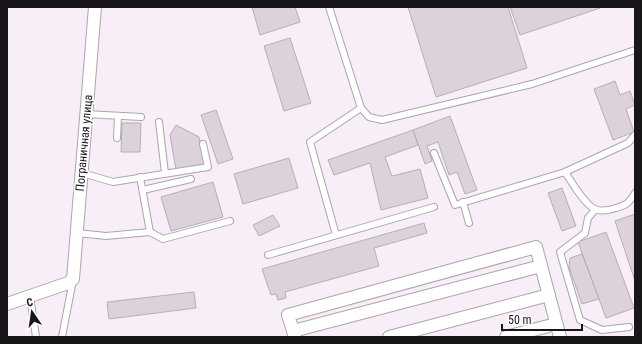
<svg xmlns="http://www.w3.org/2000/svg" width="642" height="344" font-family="'Roboto Condensed',sans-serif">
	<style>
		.building { fill: #dbd2dc; stroke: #b7aeb7 }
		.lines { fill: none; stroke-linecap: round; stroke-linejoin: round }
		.lane-casing { stroke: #ada4ad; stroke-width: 8 }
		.street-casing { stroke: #ada4ad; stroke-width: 14 }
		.lane { stroke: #fff; stroke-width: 6 }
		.street { stroke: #fff; stroke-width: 12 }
		.labels { text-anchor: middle; stroke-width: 3.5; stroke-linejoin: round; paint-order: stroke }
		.street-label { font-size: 12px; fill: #191619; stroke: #fefefe }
	</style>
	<rect width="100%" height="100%" fill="#f7eef7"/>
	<!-- building -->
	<g class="building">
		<polygon points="252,7 295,7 300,22 260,35"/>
		<polygon points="408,7 508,7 527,68 436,97"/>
		<polygon points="510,7 603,7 520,35"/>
		<polygon points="290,38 311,103 284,111 264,46"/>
		<polygon points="615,81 620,95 630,91 635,105 626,109 634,132 613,140 594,89"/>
		<polygon points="216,110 233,159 218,164 201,115"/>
		<polygon points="450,116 477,190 465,194 457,172 449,175 438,142 427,146 432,161 425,164 413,130"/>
		<polygon points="122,123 141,123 140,152 121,152"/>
		<polygon points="176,125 199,137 204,164 176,170 170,135"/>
		<polygon points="413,130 418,145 385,157 392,176 420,169 428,198 381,210 370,163 334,175 328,160"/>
		<polygon points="289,158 298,188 243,204 234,174"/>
		<polygon points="213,182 223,217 171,231 161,197"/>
		<polygon points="562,188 576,226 562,231 548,193"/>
		<polygon points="635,214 635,281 615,221"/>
		<polygon points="273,215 280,226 259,236 253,225"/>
		<polygon points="424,223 427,233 374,248 379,266 285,292 286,298 278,300 276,294 271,295 262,269"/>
		<polygon points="606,232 634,308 606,318 578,242"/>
		<polygon points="582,254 599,299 582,304 569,267 570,258"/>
		<polygon points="194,292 196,308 109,319 107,302"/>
	</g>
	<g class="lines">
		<!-- lane casing -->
		<g class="lane-casing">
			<g id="lane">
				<polyline points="329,7 361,108 369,117 382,120 532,84 635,50"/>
				<polyline points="86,114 141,117"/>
				<polyline points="159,122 165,173"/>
				<polyline points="117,138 118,116"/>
				<polyline points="434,153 455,205 565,172 628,143 635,135"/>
				<path d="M565,172c6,9 20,33 30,37 6,3 15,1 21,-1 11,-3 13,-5 19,-15"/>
				<polyline points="82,173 113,182 208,167 203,144"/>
				<polyline points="143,190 191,179"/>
				<polyline points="463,202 469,223"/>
				<polyline points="595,210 588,218 585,233 560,252 580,320 602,330 629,327"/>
				<polyline points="150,232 163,239 230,221"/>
				<polyline points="77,233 106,236 150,232 140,177"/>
				<polyline points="336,235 310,142 361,108"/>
				<polyline points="268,255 434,207"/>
				<polyline points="30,296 36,337"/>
				<polyline points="62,337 73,280"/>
			</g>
		</g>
		<!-- street casing -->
		<g class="street-casing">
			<g id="street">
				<polyline points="7,304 68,283 73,279 95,7"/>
				<polyline points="293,331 541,266"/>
				<polyline points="295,337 288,315 536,247 560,337"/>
				<polyline points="389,337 549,295"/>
				<polyline points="506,337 556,324"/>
			</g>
		</g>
		<!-- lane -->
		<use href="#lane" class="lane"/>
		<!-- street -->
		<use href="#street" class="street"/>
	</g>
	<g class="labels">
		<!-- street labels -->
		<g class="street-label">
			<text transform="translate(84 143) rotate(-85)" y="4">Пограничная улица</text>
		</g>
	</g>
	<!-- border -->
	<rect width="642" height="344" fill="none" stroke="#191619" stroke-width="16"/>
	<!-- north arrow -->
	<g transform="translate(32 312) rotate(347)" stroke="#fefefe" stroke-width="3" paint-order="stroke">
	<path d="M0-3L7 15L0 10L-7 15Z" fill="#191619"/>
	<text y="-6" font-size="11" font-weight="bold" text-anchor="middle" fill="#191619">С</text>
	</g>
	<!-- scale -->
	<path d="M502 324v6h80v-6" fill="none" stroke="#191619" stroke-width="2"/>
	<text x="508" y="324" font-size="12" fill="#191619" stroke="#fefefe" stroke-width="3" paint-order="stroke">50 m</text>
</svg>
